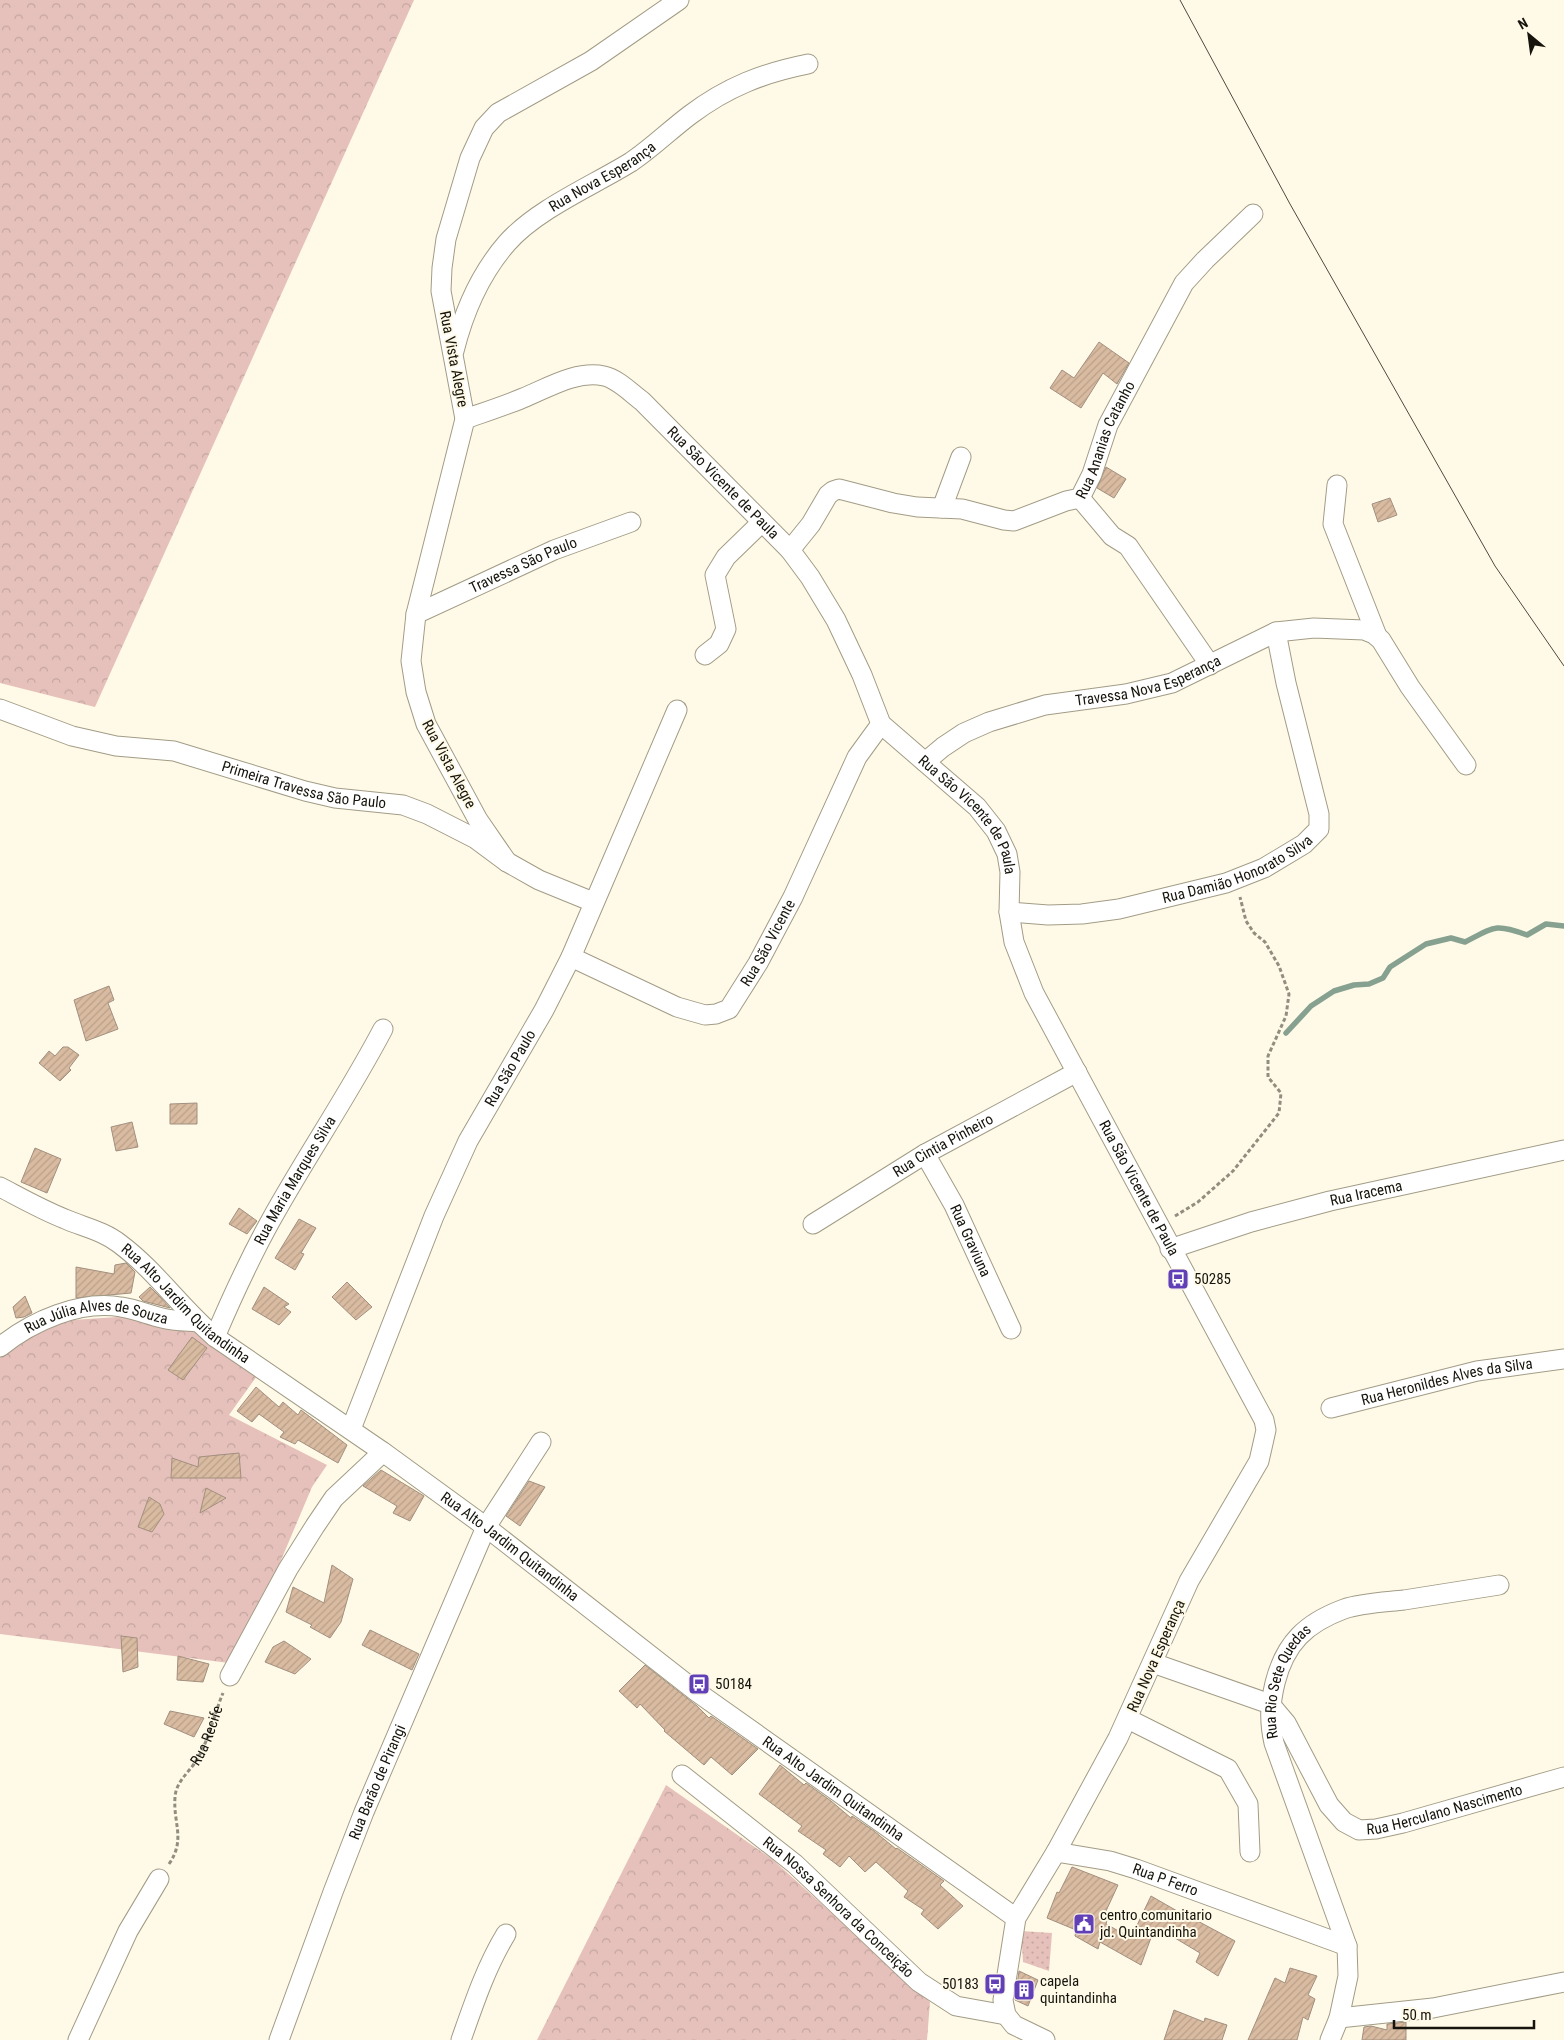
<svg xmlns="http://www.w3.org/2000/svg" width="1564" height="2040" font-family="'Roboto Condensed',sans-serif">
	<style>
		.forest { fill: url(#forest-crowns) }
		.park { fill: url(#park-dots) }
		.lines { fill: none; stroke-linecap: round; stroke-linejoin: round }
		.stream { stroke: #87a190; stroke-width: 5.5 }
		.building { fill: url(#building-hatch); stroke: #a28f7f }
		.minor-casing { stroke: #a29c86; stroke-width: 21 }
		.path { stroke: #918e80; stroke-width: 3; stroke-dasharray: 4 2.5; stroke-linecap: butt }
		.minor { stroke: #fff; stroke-width: 19 }
		.tram { stroke: #4d4a40; stroke-width: 1 }
		.labels { text-anchor: middle; stroke-width: 4; stroke-linejoin: round; paint-order: stroke }
		.street-label { font-size: 15px; fill: #16140c; stroke: #fffae7 }
		.poi-label { font-size: 15px; fill: #16140c; stroke: #fffae7; text-anchor: start }
	</style>
	<defs>
		<pattern id="forest-crowns" width="20" height="18" patternUnits="userSpaceOnUse" patternTransform="scale(1.25)"><rect width="20" height="18" fill="#e6c1bb"/><path d="M2 6a3 3 0 1 1 6 0M12 15a3 3 0 1 1 6 0" fill="none" stroke="#c5a5a0"/></pattern>
		<pattern id="park-dots" width="8" height="8" patternUnits="userSpaceOnUse" patternTransform="scale(1.25)"><rect width="8" height="8" fill="#e6c1bb"/><path d="M2 2h.1M6 6h.1" fill="none" stroke="#c5a5a0" stroke-width="1.8" stroke-linecap="round"/></pattern>
		<pattern id="building-hatch" width="6" height="6" patternUnits="userSpaceOnUse" patternTransform="scale(1.25)"><rect width="6" height="6" fill="#d9bba1"/><path d="M-1 1l2-2M0 6l6-6M5 7l2-2" fill="none" stroke="#baa089"/></pattern>
	</defs>
	<rect width="100%" height="100%" fill="#fffae7"/>
	<!-- forest -->
	<g class="forest">
		<polygon points="0,0 414,0 95,707 0,683"/>
		<polygon points="131,1316 188,1326 259,1373 229,1415 327,1465 312,1487 237,1664 0,1634 0,1351 44,1322"/>
		<polygon points="666,1785 772,1859 930,2002 927,2040 537,2040"/>
	</g>
	<!-- park -->
	<polygon class="park" points="1021,1931 1052,1933 1049,1971 1023,1962"/>
	<g class="lines">
		<!-- stream -->
		<path class="stream" d="M1286,1033l25,-27 23,-15 20,-6 15,-1 14,-6 7,-11 36,-23 25,-6 14,4c29,-15 30,-19 62,-7l19,-11 18,2"/>
	</g>
	<!-- building -->
	<g class="building">
		<polygon points="1099,342 1129,363 1117,384 1103,373 1081,408 1050,388 1062,370 1074,378"/>
		<polygon points="1106,467 1126,479 1114,498 1097,488"/>
		<polygon points="1390,498 1397,515 1378,522 1372,504"/>
		<polygon points="109,986 114,1000 108,1003 118,1029 86,1041 74,1000"/>
		<polygon points="63,1047 68,1047 79,1055 69,1068 71,1070 60,1081 39,1063 49,1051 55,1056"/>
		<polygon points="197,1103 197,1124 170,1124 170,1104"/>
		<polygon points="132,1122 138,1147 116,1151 111,1127"/>
		<polygon points="35,1148 61,1159 47,1193 21,1182"/>
		<polygon points="239,1208 257,1221 247,1234 229,1224"/>
		<polygon points="299,1219 316,1228 301,1253 304,1254 295,1270 275,1258"/>
		<polygon points="126,1263 135,1272 131,1293 76,1298 76,1267 114,1274 115,1265"/>
		<polygon points="347,1282 372,1307 356,1320 332,1297"/>
		<polygon points="150,1287 160,1297 170,1308 143,1301 139,1297"/>
		<polygon points="264,1287 289,1304 284,1307 291,1312 279,1325 252,1309"/>
		<polygon points="25,1296 32,1313 24,1317 16,1318 13,1307"/>
		<polygon points="192,1337 207,1348 183,1380 168,1370"/>
		<polygon points="256,1387 279,1407 283,1402 298,1415 301,1410 347,1445 338,1463 298,1440 295,1444 280,1437 284,1432 259,1414 252,1422 237,1411"/>
		<polygon points="239,1453 241,1478 171,1478 172,1458 198,1467 199,1457"/>
		<polygon points="381,1470 424,1496 410,1521 393,1513 397,1506 363,1486"/>
		<polygon points="529,1481 545,1487 520,1526 506,1516"/>
		<polygon points="206,1488 226,1498 200,1513"/>
		<polygon points="149,1497 160,1504 164,1514 152,1532 138,1527"/>
		<polygon points="332,1565 353,1579 341,1622 330,1638 310,1627 312,1625 286,1612 293,1587 324,1603"/>
		<polygon points="370,1630 419,1654 412,1670 362,1645"/>
		<polygon points="121,1636 137,1638 138,1667 123,1672"/>
		<polygon points="284,1641 311,1659 295,1674 265,1662 273,1647"/>
		<polygon points="178,1656 209,1664 203,1682 177,1680"/>
		<polygon points="645,1665 697,1706 709,1718 711,1716 758,1749 732,1775 711,1757 704,1765 664,1731 665,1730 640,1704 637,1708 619,1691"/>
		<polygon points="170,1711 204,1718 194,1737 164,1724"/>
		<polygon points="780,1765 804,1785 806,1783 831,1801 851,1818 852,1816 874,1831 896,1849 897,1848 944,1881 940,1885 963,1906 938,1929 921,1914 924,1910 904,1897 908,1891 876,1862 865,1872 849,1856 840,1867 823,1854 826,1850 798,1831 802,1826 759,1794"/>
		<polygon points="1072,1867 1118,1885 1106,1911 1109,1913 1106,1924 1131,1938 1151,1896 1191,1919 1192,1918 1235,1941 1218,1976 1196,1962 1200,1953 1160,1929 1156,1937 1152,1935 1141,1965 1100,1942 1098,1949 1075,1936 1076,1930 1047,1918 1057,1892 1059,1893"/>
		<polygon points="1290,1968 1317,1976 1308,1995 1315,1999 1308,2020 1303,2017 1297,2040 1248,2040 1275,1978 1285,1983"/>
		<polygon points="1019,1971 1038,1980 1028,2006 1015,2000"/>
		<polygon points="1174,2010 1204,2022 1205,2018 1227,2025 1222,2040 1164,2040"/>
		<polygon points="1406,2022 1406,2040 1362,2040 1364,2027 1371,2026 1387,2030 1387,2024"/>
	</g>
	<g class="lines">
		<!-- minor casing -->
		<g class="minor-casing">
			<g id="minor">
				<path id="s2" d="M454,351c10,-40 26,-77 53,-108 30,-34 85,-57 124,-81 21,-14 39,-32 59,-47 37,-28 73,-42 118,-51"/>
				<path id="s3" d="M465,419c20,-7 39,-13 58,-21 25,-10 53,-28 81,-22 14,3 27,17 38,25l148,149 20,27 26,43 26,55 19,49 96,83 19,24 11,23 3,18 -1,40 5,30 20,51 230,427 2,10 -7,31 -70,120 -71,157 -62,114"/>
				<polyline points="1337,485 1333,524 1377,636"/>
				<polyline points="1080,498 1112,536 1128,546 1210,665"/>
				<polyline points="942,508 961,457"/>
				<path id="s4" d="M790,550l21,-26 17,-29 5,-4 6,-2 54,14 24,4 45,2 42,11 10,1 52,-20 14,-3 12,-24 16,-49 76,-142 21,-23 48,-46"/>
				<path id="s5" d="M416,614l138,-64 77,-28"/>
				<polyline points="705,655 719,644 726,629 715,575 726,557 762,522"/>
				<path id="s6" d="M0,709l72,27 44,10 58,5 131,40 30,7 68,7 24,9 49,25 31,23 32,18 54,22"/>
				<path id="s7" d="M925,762l18,-15 21,-14 25,-11 56,-17 81,-11 46,-11 104,-51 38,-4 50,2 10,4 7,6 29,47 56,78"/>
				<polyline points="507,862 478,820 426,724 416,692 411,661 416,614 465,419 441,291 442,268 446,239 470,158 484,128 498,113 591,61 679,0"/>
				<path id="s8" d="M1009,912l39,3 34,-1 37,-5 107,-26 38,-15 40,-24 15,-15v-15l-33,-131 -10,-51"/>
				<path id="s9" d="M571,957l106,50 28,8 11,-1 13,-5 29,-46 35,-66 64,-140 24,-33"/>
				<path id="s10" d="M925,1154l29,51 57,124"/>
				<path id="s11" d="M0,1187c21,11 42,23 65,32 18,8 39,12 55,25 36,27 61,64 95,93l168,115 103,75 211,165 319,226"/>
				<path id="s12" d="M813,1224l112,-70 152,-82"/>
				<path id="s13" d="M1170,1249l81,-27 79,-21 234,-51"/>
				<path id="s14" d="M215,1337c17,-40 35,-79 56,-117 36,-65 78,-126 112,-191"/>
				<path id="s15" d="M0,1347c32,-26 80,-47 121,-40 14,2 28,8 41,11 12,3 23,3 35,4"/>
				<path id="s16" d="M1331,1408l146,-37 87,-12"/>
				<path id="s17" d="M351,1429l83,-213 34,-75 76,-131 27,-53 106,-247"/>
				<path id="s18" d="M1153,1663l117,41 16,19 43,82 15,17 15,8 17,-1 27,-6 161,-46"/>
				<polyline points="230,1676 288,1569 315,1526 334,1498 383,1452"/>
				<polyline points="1128,1719 1228,1769 1248,1804 1250,1852"/>
				<path id="s19" d="M682,1775l113,89 124,118 37,24 50,9"/>
				<polyline points="1339,2018 1433,2008 1564,1982"/>
				<polyline points="78,2040 128,1931 159,1879"/>
				<path id="s20" d="M279,2040l54,-148 31,-80 122,-285 55,-85"/>
				<path d="M461,2040c13,-37 25,-73 45,-106"/>
				<path id="s21" d="M1045,2040l-31,-15 -8,-10 -3,-15 13,-82 40,-66 54,9 26,8 211,77"/>
				<path id="s22" d="M1330,2040l9,-22 9,-42 -1,-30 -73,-203c-5,-22 -4,-39 1,-60 10,-40 31,-60 69,-74 17,-6 42,-7 60,-9 32,-5 63,-10 95,-15"/>
			</g>
		</g>
		<!-- path -->
		<g class="path">
			<polyline points="1175,1216 1198,1202 1233,1171 1279,1113 1281,1093 1268,1077 1268,1056 1286,1016 1289,994 1279,966 1265,942 1254,933 1246,921 1240,897"/>
			<path id="s1" d="M169,1864c17,-25 4,-40 6,-67 1,-14 11,-22 19,-33 15,-22 19,-47 29,-71"/>
		</g>
		<!-- minor -->
		<use href="#minor" class="minor"/>
		<!-- tram -->
		<polyline class="tram" points="1180,0 1290,204 1495,566 1564,666"/>
	</g>
	<!-- icons -->
	<defs>
		<g id="bus-square" transform="scale(1.125)"><rect x="-9" y="-9" width="18" height="18" rx="4" fill="#603fb7" stroke="#fffae7"/><path d="M-5-6H5V4H4V6H2V4H-2V6H-4V4H-5ZM-3.5-4V0h7V-4ZM-3.5 1.2v1.5H-2V1.2ZM2 1.2v1.5H3.5V1.2Z" fill="#fff"/></g>
		<g id="civic-square" transform="scale(1.125)"><rect x="-9" y="-9" width="18" height="18" rx="4" fill="#603fb7" stroke="#fffae7"/><path d="M-.6-6.5H3V-4.5H.6V-3L4-1V1h2V6H-6V1h2V-1L-.6-3ZM-1.2 2.5V6h2.4V2.5Z" fill="#fff"/></g>
		<g id="building-square" transform="scale(1.125)"><rect x="-9" y="-9" width="18" height="18" rx="4" fill="#603fb7" stroke="#fffae7"/><path d="M-4-6H4V6H1V3H-1V6H-4ZM-2.5-4.3h1.7v1.8h-1.7ZM.8-4.3h1.7v1.8H.8ZM-2.5-1h1.7V.8h-1.7ZM.8-1h1.7V.8H.8Z" fill="#fff"/></g>
	</defs>
	<g fill-rule="evenodd">
		<use href="#bus-square" x="1178" y="1279"/>
		<use href="#bus-square" x="699" y="1684"/>
		<use href="#civic-square" x="1084" y="1924"/>
		<use href="#bus-square" x="995" y="1984"/>
		<use href="#building-square" x="1024" y="1990"/>
	</g>
	<g class="labels">
		<!-- street labels -->
		<g class="street-label">
			<text dy="5" stroke="none"><textPath href="#s2" startOffset="238">Rua Nova Esperança</textPath></text>
			<text transform="translate(454 359) rotate(79)" y="5">Rua Vista Alegre</text>
			<text dy="5" stroke="none"><textPath href="#s4" startOffset="392">Rua Ananias Catanho</textPath></text>
			<text dy="5" stroke="none"><textPath href="#s3" startOffset="308">Rua São Vicente de Paula</textPath></text>
			<text dy="5" stroke="none"><textPath href="#s5" startOffset="118">Travessa São Paulo</textPath></text>
			<text dy="5" stroke="none"><textPath href="#s7" startOffset="241">Travessa Nova Esperança</textPath></text>
			<text transform="translate(449 764) rotate(62)" y="5">Rua Vista Alegre</text>
			<text dy="5" stroke="none"><textPath href="#s6" startOffset="315">Primeira Travessa São Paulo</textPath></text>
			<text dy="5" stroke="none"><textPath href="#s3" startOffset="728">Rua São Vicente de Paula</textPath></text>
			<text dy="5" stroke="none"><textPath href="#s8" startOffset="236">Rua Damião Honorato Silva</textPath></text>
			<text dy="5" stroke="none"><textPath href="#s9" startOffset="248">Rua São Vicente</textPath></text>
			<text dy="5" stroke="none"><textPath href="#s17" startOffset="395">Rua São Paulo</textPath></text>
			<text dy="5" stroke="none"><textPath href="#s12" startOffset="152">Rua Cintia Pinheiro</textPath></text>
			<text dy="5" stroke="none"><textPath href="#s14" startOffset="176">Rua Maria Marques Silva</textPath></text>
			<text dy="5" stroke="none"><textPath href="#s3" startOffset="1148">Rua São Vicente de Paula</textPath></text>
			<text dy="5" stroke="none"><textPath href="#s13" startOffset="204">Rua Iracema</textPath></text>
			<text dy="5" stroke="none"><textPath href="#s10" startOffset="98">Rua Graviuna</textPath></text>
			<text dy="5" stroke="none"><textPath href="#s11" startOffset="222">Rua Alto Jardim Quitandinha</textPath></text>
			<text dy="5" stroke="none"><textPath href="#s15" startOffset="105">Rua Júlia Alves de Souza</textPath></text>
			<text dy="5" stroke="none"><textPath href="#s16" startOffset="119">Rua Heronildes Alves da Silva</textPath></text>
			<text dy="5" stroke="none"><textPath href="#s11" startOffset="628">Rua Alto Jardim Quitandinha</textPath></text>
			<text transform="translate(1156 1656) rotate(-66)" y="5">Rua Nova Esperança</text>
			<text dy="5" stroke="none"><textPath href="#s22" startOffset="378">Rua Rio Sete Quedas</textPath></text>
			<text dy="5" stroke="none"><textPath href="#s1" startOffset="139">Rua Recife</textPath></text>
			<text dy="5" stroke="none"><textPath href="#s20" startOffset="276">Rua Barão de Pirangi</textPath></text>
			<text dy="5" stroke="none"><textPath href="#s11" startOffset="1032">Rua Alto Jardim Quitandinha</textPath></text>
			<text dy="5" stroke="none"><textPath href="#s18" startOffset="369">Rua Herculano Nascimento</textPath></text>
			<text dy="5" stroke="none"><textPath href="#s21" startOffset="336">Rua P Ferro</textPath></text>
			<text dy="5" stroke="none"><textPath href="#s19" startOffset="205">Rua Nossa Senhora da Conceição</textPath></text>
		</g>
		<!-- poi labels -->
		<g class="poi-label">
			<text x="1194" y="1284">50285</text>
			<text x="715" y="1689">50184</text>
			<text x="1100" y="1920">centro comunitario<tspan x="1100" dy="17">jd. Quintandinha</tspan></text>
			<text x="1040" y="1986">capela<tspan x="1040" dy="17">quintandinha</tspan></text>
			<text x="979" y="1989" text-anchor="end">50183</text>
		</g>
	</g>
	<!-- north arrow -->
	<g transform="translate(1529 35) rotate(331)" stroke="#fffae7" stroke-width="4" paint-order="stroke">
	<path d="M0-4L9 19L0 12L-9 19Z" fill="#16140c"/>
	<text y="-8" font-size="14" font-weight="bold" text-anchor="middle" fill="#16140c">N</text>
	</g>
	<!-- scale -->
	<path d="M1394 2020v8h140v-8" fill="none" stroke="#16140c" stroke-width="2.5"/>
	<text x="1402" y="2020" font-size="15" fill="#16140c" stroke="#fffae7" stroke-width="4" paint-order="stroke">50 m</text>
</svg>
